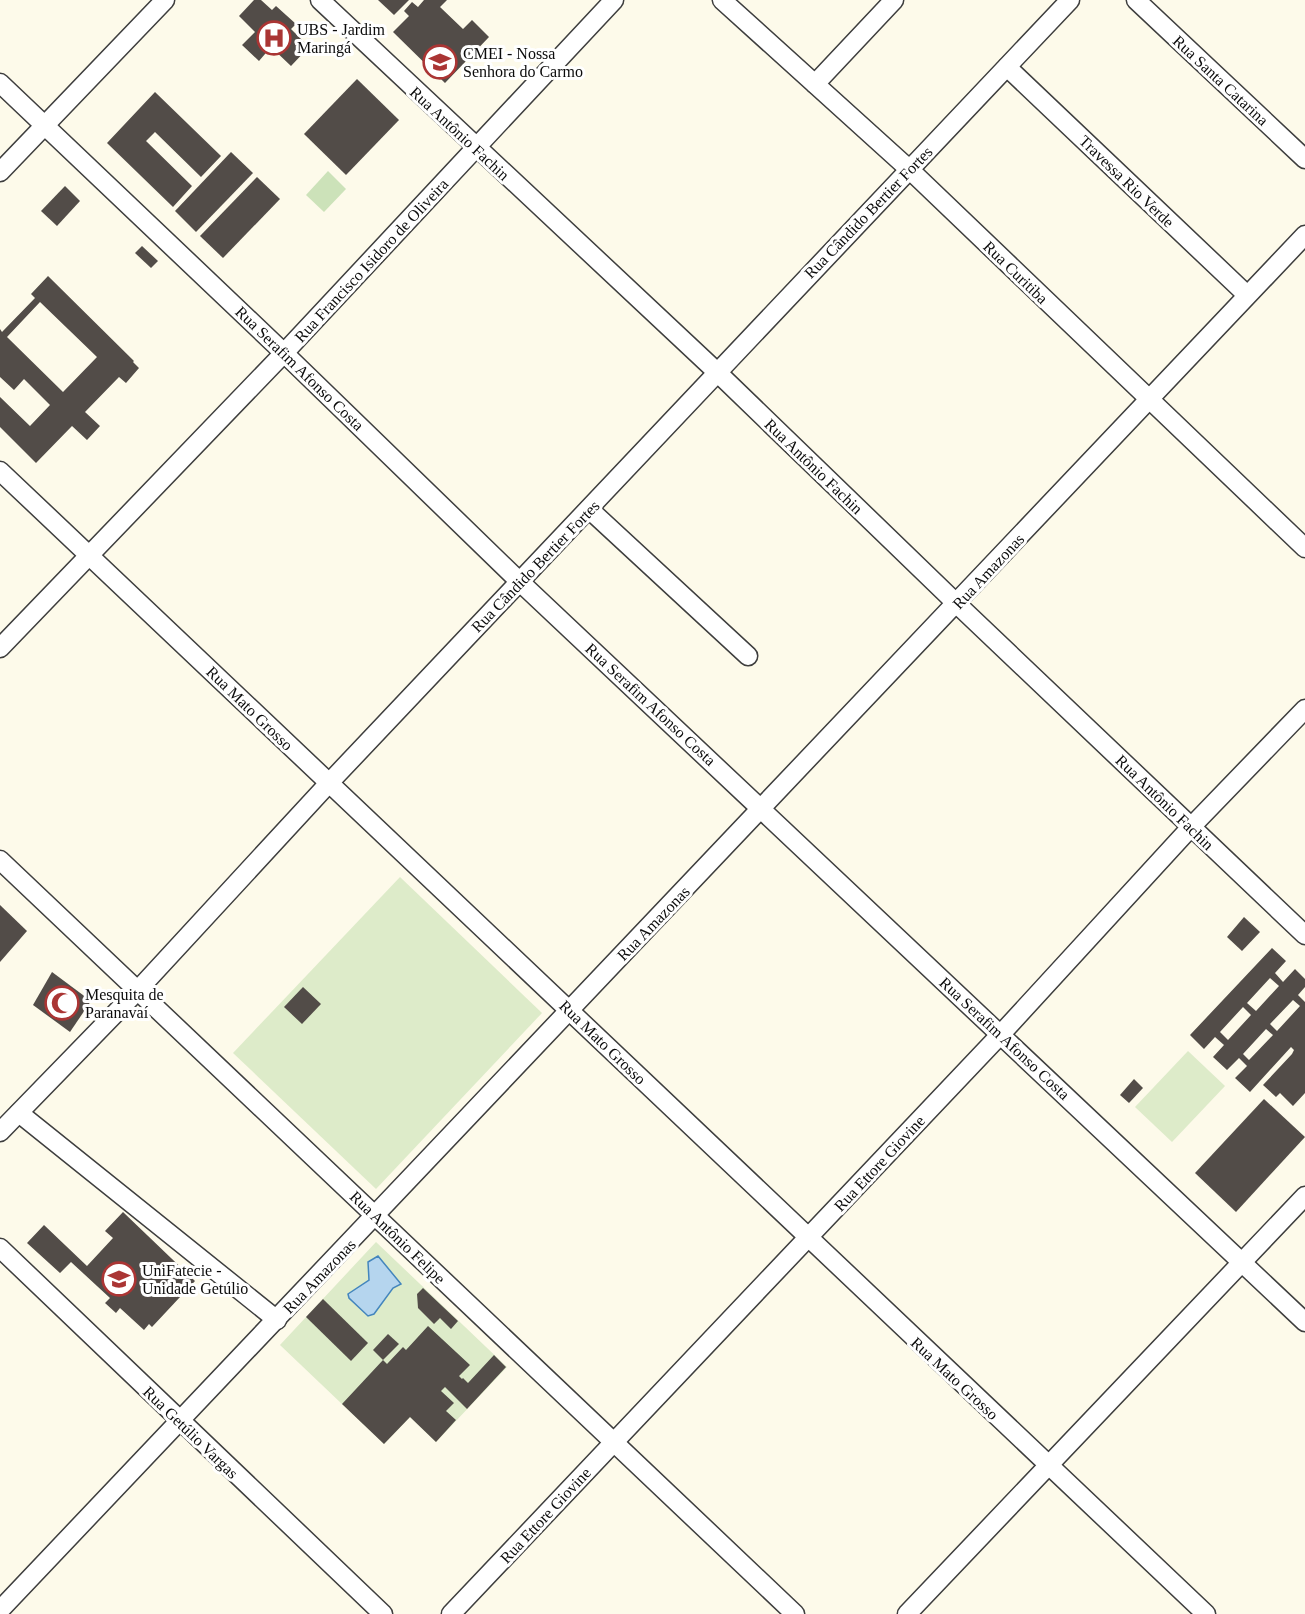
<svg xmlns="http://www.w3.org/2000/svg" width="1305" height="1614" font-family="'Times New Roman',serif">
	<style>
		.green { fill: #cce2b9 }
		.pitch { fill: #ddebc9 }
		.water { fill: #b5d5ee; stroke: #4486bd; stroke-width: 1.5 }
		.building { fill: #524c48; fill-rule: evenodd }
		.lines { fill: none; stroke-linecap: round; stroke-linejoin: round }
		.minor-casing { stroke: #3e3e3e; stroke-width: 21 }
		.minor { stroke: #fff; stroke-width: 18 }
		.labels { text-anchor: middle; stroke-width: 6; stroke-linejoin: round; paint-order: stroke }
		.poi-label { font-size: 16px; fill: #0b0b0b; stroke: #fff; text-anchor: start }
		.street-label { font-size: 16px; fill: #0b0b0b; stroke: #fff }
	</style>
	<rect width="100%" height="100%" fill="#fdfaea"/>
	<!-- green -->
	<polygon class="green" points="328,171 346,189 324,212 306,195"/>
	<!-- pitch -->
	<g class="pitch">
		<polygon points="400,877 542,1013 376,1189 233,1053"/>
		<polygon points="1188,1051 1225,1086 1172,1142 1135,1107"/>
		<polygon points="376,1242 507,1367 436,1442 410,1417 384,1444 280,1345"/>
	</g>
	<!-- water -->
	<polygon class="water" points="378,1256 401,1284 393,1288 374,1314 368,1316 349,1298 348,1294 369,1280 368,1262"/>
	<!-- building -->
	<g class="building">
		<polygon points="254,0 261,0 272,10 276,6 296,24 291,29 309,47 291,66 271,47 259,61 242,45 255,32 239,16"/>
		<polygon points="378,0 409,0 394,15"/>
		<polygon points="424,0 447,0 440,7 463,29 472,20 489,37 445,83 393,32 409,16 404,11 412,2 418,7"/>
		<polygon points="357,79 399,120 346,175 304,134"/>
		<polygon points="155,92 221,156 201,177 155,132 146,141 192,186 173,207 107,143"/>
		<polygon points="231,152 253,173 196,232 175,211"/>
		<polygon points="257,177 280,199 223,258 200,236"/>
		<polygon points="65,186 80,201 57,226 41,211"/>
		<polygon points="142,246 158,261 151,268 135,253"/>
		<path d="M48,276l86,85 -1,1 6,6 -13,15 -7,-6 -34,35 15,14 -13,14 -15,-14 -36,37 -36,-36v-30l30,29 20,-21 -26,-26 -10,11 -14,-13v-48l2,3 33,-34 -4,-4zM40,302l57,55 -34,35 -56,-55z"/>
		<polygon points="0,905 27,931 0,962"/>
		<polygon points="1244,917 1260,932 1242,951 1227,937"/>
		<path d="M1272,948l14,13 -11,12 8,9 12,-13 10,10v8l-7,8 7,7v91l-12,13 -13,-13 -4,4 -13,-12 29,-31 2,-4 -3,-3 -41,45 -15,-14 12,-12 -8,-8 -12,12 -14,-13 11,-12 -9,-8 -11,12 -14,-14zM1270,978l9,8 -23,25 -9,-8zM1293,1000l7,6 -23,25 -7,-7zM1243,1007l8,8 -23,25 -8,-8zM1266,1029l7,6 -24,25 -6,-6z"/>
		<polygon points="52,972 91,1001 70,1032 33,1005"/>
		<polygon points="303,987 321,1004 302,1024 284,1007"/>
		<polygon points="1134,1079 1143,1088 1129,1103 1120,1095"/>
		<polygon points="1264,1099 1305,1137 1236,1212 1195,1173"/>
		<polygon points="123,1212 195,1281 152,1327 149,1324 144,1330 120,1308 116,1313 105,1303 110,1298 71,1262 60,1273 27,1243 44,1225 87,1266 113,1238 105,1231"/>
		<polygon points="423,1288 458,1321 451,1329 440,1318 434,1324 418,1308 417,1294"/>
		<polygon points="323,1299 368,1343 351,1361 306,1317"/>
		<polygon points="428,1326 470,1365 459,1376 462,1379 463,1378 468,1383 494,1355 506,1367 467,1409 445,1387 441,1391 454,1403 446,1411 456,1420 436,1442 410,1417 384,1444 342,1404 383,1360 387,1364 403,1347 406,1350"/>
		<polygon points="388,1334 399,1344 383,1360 373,1350"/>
	</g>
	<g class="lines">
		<!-- minor casing -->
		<g class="minor-casing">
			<g id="minor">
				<polyline points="320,0 718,373 957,604 1305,935"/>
				<polyline points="722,0 910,170 1305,548"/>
				<polyline points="1136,0 1305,159"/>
				<polyline points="1007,67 1247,295"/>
				<polyline points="0,83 284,353 519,581 1305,1322"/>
				<polyline points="815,84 894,0"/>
				<polyline points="0,172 165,0"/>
				<polyline points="0,471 1206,1614"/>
				<polyline points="589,509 748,656"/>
				<polyline points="0,648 284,353 614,0"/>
				<polyline points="0,860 795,1614"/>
				<polyline points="19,1113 277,1320"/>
				<polyline points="0,1132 138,990 329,783 1070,0"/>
				<polyline points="0,1248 383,1614"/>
				<polyline points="0,1610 1305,235"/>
				<polyline points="451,1614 1001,1034 1191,827 1305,709"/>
				<polyline points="907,1614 1305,1196"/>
			</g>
		</g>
		<!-- minor -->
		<use href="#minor" class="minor"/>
	</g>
	<!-- icons -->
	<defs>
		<g id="hospital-ring" transform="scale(1.725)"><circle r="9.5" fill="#fff" stroke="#aa3534" stroke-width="1.5"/><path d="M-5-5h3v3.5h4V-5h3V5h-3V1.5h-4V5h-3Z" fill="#aa3534"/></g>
		<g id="school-ring" transform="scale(1.725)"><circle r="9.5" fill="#fff" stroke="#aa3534" stroke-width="1.5"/><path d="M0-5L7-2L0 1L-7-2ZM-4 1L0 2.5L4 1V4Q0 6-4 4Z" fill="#aa3534"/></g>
		<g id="mosque-ring" transform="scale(1.725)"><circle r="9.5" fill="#fff" stroke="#aa3534" stroke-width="1.5"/><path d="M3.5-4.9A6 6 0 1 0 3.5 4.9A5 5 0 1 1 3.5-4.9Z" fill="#aa3534"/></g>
		<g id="university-ring" transform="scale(1.725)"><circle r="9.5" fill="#fff" stroke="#aa3534" stroke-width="1.5"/><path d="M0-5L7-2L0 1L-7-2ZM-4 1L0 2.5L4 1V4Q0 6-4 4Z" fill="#aa3534"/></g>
	</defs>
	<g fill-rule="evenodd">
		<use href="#hospital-ring" x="274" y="38"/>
		<use href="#school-ring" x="440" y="62"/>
		<use href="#mosque-ring" x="62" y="1003"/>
		<use href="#university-ring" x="119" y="1279"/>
	</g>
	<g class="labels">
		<!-- poi labels -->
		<g class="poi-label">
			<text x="297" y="35">UBS - Jardim<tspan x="297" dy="18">Maringá</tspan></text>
			<text x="463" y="59">CMEI - Nossa<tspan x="463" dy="18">Senhora do Carmo</tspan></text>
			<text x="85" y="1000">Mesquita de<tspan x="85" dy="18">Paranavaí</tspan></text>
			<text x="142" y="1276">UniFatecie -<tspan x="142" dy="18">Unidade Getúlio</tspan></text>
		</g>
		<!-- street labels -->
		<g class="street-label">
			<text transform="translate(1221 80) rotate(43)" y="6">Rua Santa Catarina</text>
			<text transform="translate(460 133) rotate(43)" y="6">Rua Antônio Fachin</text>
			<text transform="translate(1127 181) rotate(44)" y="6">Travessa Rio Verde</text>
			<text transform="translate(868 212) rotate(-46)" y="6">Rua Cândido Bertier Fortes</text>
			<text transform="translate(371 260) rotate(-47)" y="6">Rua Francisco Isidoro de Oliveira</text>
			<text transform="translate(1016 272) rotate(44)" y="6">Rua Curitiba</text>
			<text transform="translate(300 368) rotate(44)" y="6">Rua Serafim Afonso Costa</text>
			<text transform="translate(814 466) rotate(44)" y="6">Rua Antônio Fachin</text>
			<text transform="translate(535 566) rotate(-46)" y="6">Rua Cândido Bertier Fortes</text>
			<text transform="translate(988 571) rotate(-47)" y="6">Rua Amazonas</text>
			<text transform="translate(651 704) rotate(43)" y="6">Rua Serafim Afonso Costa</text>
			<text transform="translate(250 708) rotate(44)" y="6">Rua Mato Grosso</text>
			<text transform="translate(1165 802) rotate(44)" y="6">Rua Antônio Fachin</text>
			<text transform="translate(653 923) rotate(-46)" y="6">Rua Amazonas</text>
			<text transform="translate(1005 1038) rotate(43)" y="6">Rua Serafim Afonso Costa</text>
			<text transform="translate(603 1042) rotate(44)" y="6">Rua Mato Grosso</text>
			<text transform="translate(879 1163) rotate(-47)" y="6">Rua Ettore Giovine</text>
			<text transform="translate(398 1237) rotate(44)" y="6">Rua Antônio Felipe</text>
			<text transform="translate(319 1276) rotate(-46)" y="6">Rua Amazonas</text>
			<text transform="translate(955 1378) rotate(43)" y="6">Rua Mato Grosso</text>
			<text transform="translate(191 1432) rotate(44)" y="6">Rua Getúlio Vargas</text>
			<text transform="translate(545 1515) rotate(-47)" y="6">Rua Ettore Giovine</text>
		</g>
	</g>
</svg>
